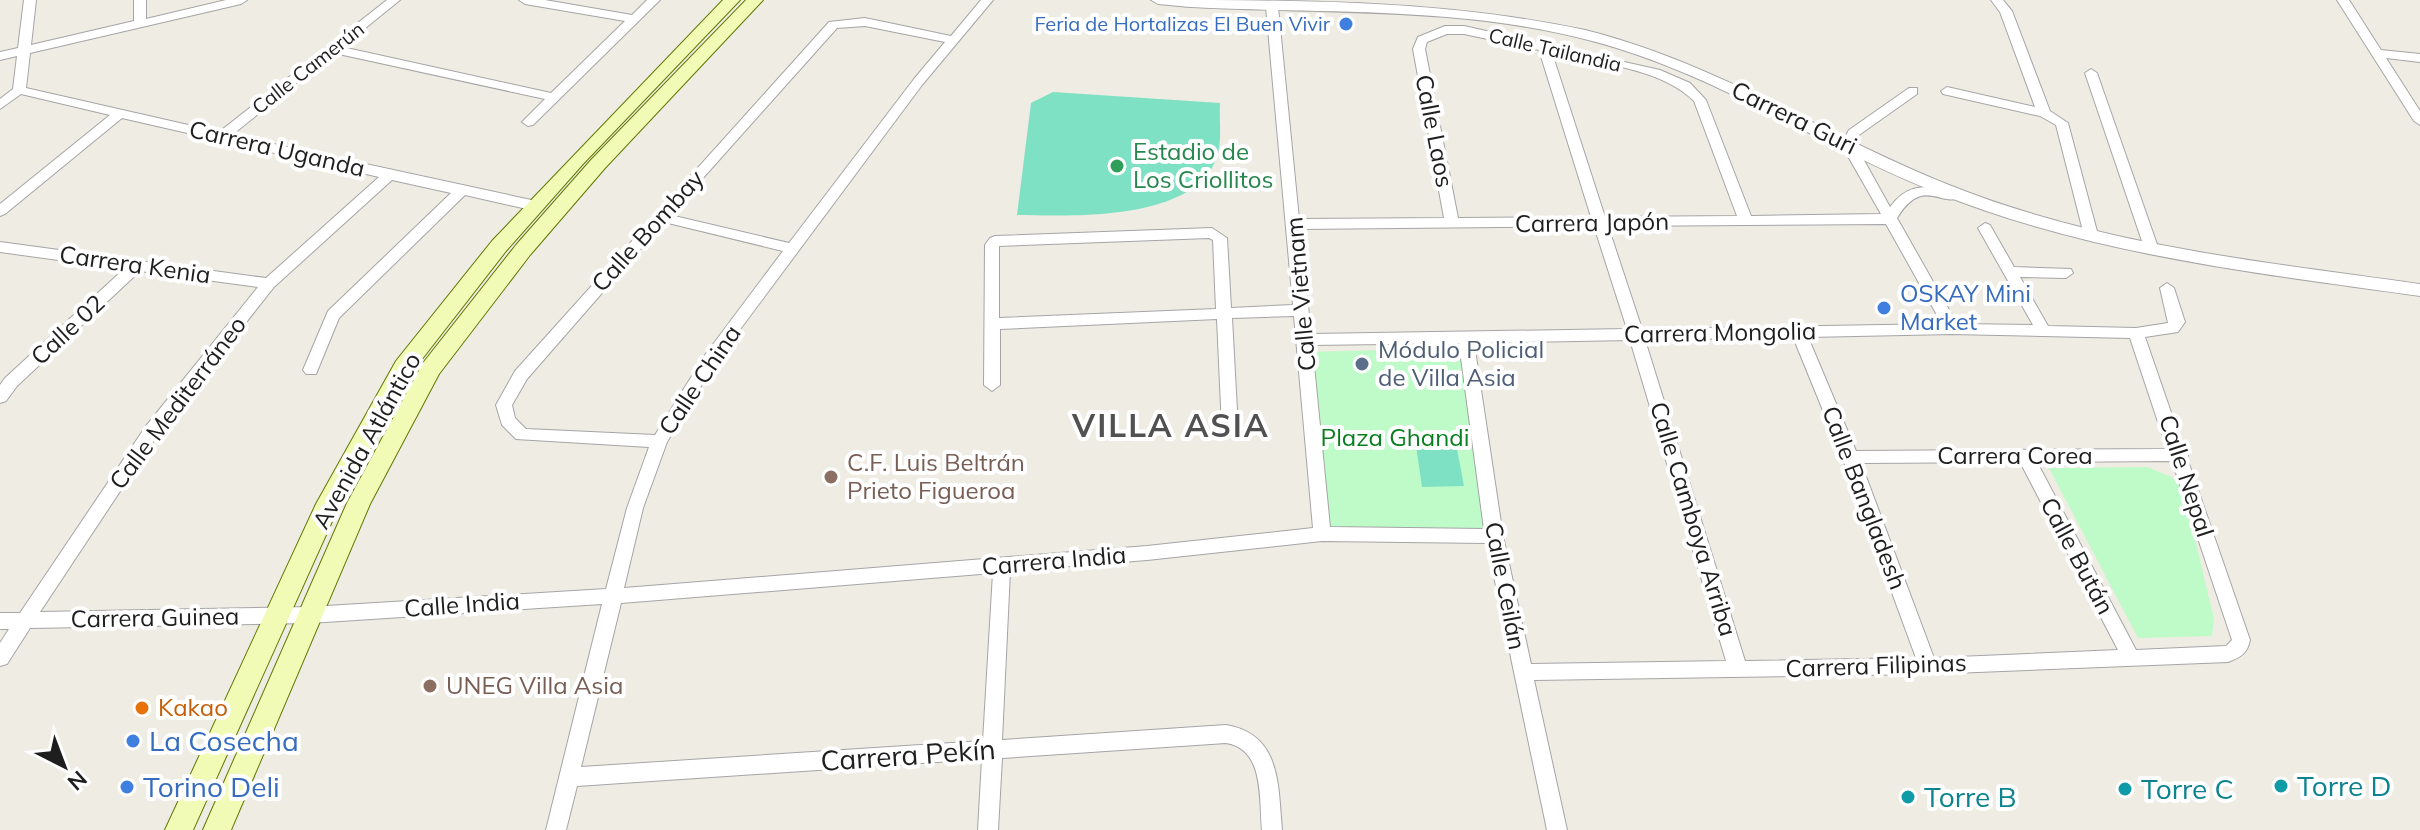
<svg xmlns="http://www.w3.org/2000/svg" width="2420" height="830" font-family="Mulish,sans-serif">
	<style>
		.park { fill: #befbc9 }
		.pitch { fill: #7ee1c4 }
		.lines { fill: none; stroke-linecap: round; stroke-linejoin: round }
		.minor-casing { stroke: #a5a5a5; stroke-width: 2 }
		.tertiary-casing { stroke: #a5a5a5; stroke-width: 2 }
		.secondary-casing { stroke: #5f7802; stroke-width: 2 }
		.minor { fill: #fff; fill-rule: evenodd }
		.tertiary { fill: #fff; fill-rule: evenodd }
		.secondary { fill: #f1fbb5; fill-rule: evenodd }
		.shop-dot { fill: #3f7fe0; stroke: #fff; stroke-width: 3 }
		.leisure-dot { fill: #2e9e5b; stroke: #fff; stroke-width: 3 }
		.service-dot { fill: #5c6f8a; stroke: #fff; stroke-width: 3 }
		.education-dot { fill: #8d6e63; stroke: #fff; stroke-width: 3 }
		.food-dot { fill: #e8710a; stroke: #fff; stroke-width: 3 }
		.culture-dot { fill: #0f9aa8; stroke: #fff; stroke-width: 3 }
		.labels { text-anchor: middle; stroke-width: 8; stroke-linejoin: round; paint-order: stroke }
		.far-shop-label { font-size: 20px; fill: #366cbe; stroke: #fff; text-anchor: end }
		.far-street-label { font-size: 20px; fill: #1e1e1e; stroke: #fff }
		.street-label { font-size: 24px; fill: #1e1e1e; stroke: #fff }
		.leisure-label { font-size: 24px; fill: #27864d; stroke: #fff; text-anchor: start }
		.shop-label { font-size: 24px; fill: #366cbe; stroke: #fff; text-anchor: start }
		.service-label { font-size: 24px; fill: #4e5e75; stroke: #fff; text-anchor: start }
		.park-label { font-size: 24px; fill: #087f1e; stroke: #fff }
		.education-label { font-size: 24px; fill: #785e54; stroke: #fff; text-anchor: start }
		.food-label { font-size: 24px; fill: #c56008; stroke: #fff; text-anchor: start }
		.near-shop-label { font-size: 28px; fill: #366cbe; stroke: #fff; text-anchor: start }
		.near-street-label { font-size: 28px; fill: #1e1e1e; stroke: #fff }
		.near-culture-label { font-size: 28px; fill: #0d838f; stroke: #fff; text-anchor: start }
		.district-label { font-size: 32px; font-weight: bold; letter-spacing: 2px; fill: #515151; stroke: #fff }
	</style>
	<rect width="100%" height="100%" fill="#efece3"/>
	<!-- park -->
	<g class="park">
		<polygon points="1464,348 1488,531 1326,530 1305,352"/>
		<polygon points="2147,467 2172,477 2183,489 2214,619 2212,636 2138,638 2049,468"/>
	</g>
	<!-- pitch -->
	<g class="pitch">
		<path d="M1053,92l167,11c-1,15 2,35 -2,50 -18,69 -146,63 -201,62l14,-112z"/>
		<polygon points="1455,438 1464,486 1422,487 1415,439"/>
	</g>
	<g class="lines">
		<!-- minor casing -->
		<g class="minor-casing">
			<g id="minor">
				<path d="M24,0h12l-5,45 103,-24v-21h12v19l80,-19h21l-6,4 -211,49 -4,35 193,44 168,-132h13l-58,47 209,46 74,-72 -100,-17 -6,-4h26l87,15 15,-15h13l-127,125 -5,1 -6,-4 23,-23 -211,-46 -102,82 304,66 7,5 -7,5 -71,-16 -126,123 -23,56h-10l-3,-4 25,-59 123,-118 -59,-13 -118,107 -116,147 -118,178 270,-5 296,-18 21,-81 22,-61 -133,-8 -14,-14 -6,-20 19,-34 314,-349 36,-4 86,18 30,-36h12l-71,85 -207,278 -48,79 -24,66 -19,80 523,-42 166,-18 -19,-212 -62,2 6,111 -2,4h-12l-2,-4 -5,-110 -217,10v56l-8,6 -8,-6 1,-140 5,-7 5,-2 217,-8 15,10 4,70 62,-3 -27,-298 6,-4 6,4 21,212 145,-1 -31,-169 5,-12 27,-11h19l196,44 30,13 16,17 45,116 130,-2 -40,-70 8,-14 60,-42h8v6l-58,41 -4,9 35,63c15,-21 31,-22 55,-18 8,1 13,1 19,6 -21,17 -39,-22 -67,23l60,106 76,1 -55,-97 7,-5 5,2 24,42 57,2 2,4 -7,5 -46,-1 28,49 88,2 32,-5 -8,-35 7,-5 7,5 11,34 -7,10 -33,5 39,113 4,5 -1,3 63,182c-3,14 -9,17 -22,22l-300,12 -394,6 33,150h-20l-60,-287 -165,-2 -175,19 -137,11 -8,169 224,-15c55,9 52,60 56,105h-20c-3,-30 3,-81 -36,-87l-224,15 -4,72h-20l4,-71 -405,27 -11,44h-20l56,-226 -292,19 -280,5 -23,36 -7,2v-23l9,-14h-9v-16h20l126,-187 112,-139 -118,-16 -123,115 -11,15 -6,2v-18l5,-7 119,-109 -124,-17v-10l266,36 113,-101 -257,-59 -117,96 -5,2v-12l110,-89 -89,-21 -21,15v-10l13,-10 4,-33 -17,4v-8l18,-4zM865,26l80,16 -31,37 -125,164 -119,-28 167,-187zM1447,34h17l75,16 52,167 -133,1 -33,-169 2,-7zM1552,53c45,10 109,15 142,48l43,115 -132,1zM664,222l119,29 -78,104 -50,80 -129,-6 -11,-11 -3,-13 15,-26zM1886,224l56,100 -300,5 -34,-103zM1594,226l33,103 -316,5 -11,-105zM1209,238l4,2 3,69 -217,9v-72zM1952,334l178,4 37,111 -311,2 -48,-114zM1793,337l49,120 74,201 -171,3 -100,-321zM1630,340l96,321 -195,3 -28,-128 -29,-193zM1459,343l25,186 -154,-2 -18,-182zM2172,461l60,179 -6,6 -90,4 -99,-188zM2020,462l98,188 -184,8 -73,-195zM993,573l-10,168 -402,26 40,-164z"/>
				<polygon points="1991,0 2003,0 2012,11 2050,111 2068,123 2098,235 2096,238 2091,240 2084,235 2056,125 2040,116 1943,94 1941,91 1947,87 2035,107 2000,12"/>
				<polygon points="2337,0 2349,0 2381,50 2420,54 2420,62 2386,58 2420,111 2420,125 2414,121"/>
				<polygon points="2091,69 2097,73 2159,250 2157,253 2147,253 2145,250 2085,73"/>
			</g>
		</g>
		<!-- tertiary casing -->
		<g class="tertiary-casing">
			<path id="tertiary" d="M1151,0c144,0 293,0 434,30 129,32 241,106 364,155 150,60 313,77 471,99v12c-162,-23 -329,-41 -482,-103 -117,-46 -223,-120 -346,-152 -132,-35 -267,-27 -402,-34l-32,-3z"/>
		</g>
		<!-- secondary casing -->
		<g class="secondary-casing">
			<g id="secondary">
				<polygon points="723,0 740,0 583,164 506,251 412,372 339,506 193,830 165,830 316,504 396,361 492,241"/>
				<polygon points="746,0 763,0 605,168 530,255 439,374 370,504 231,830 203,830 347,503 423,363 516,245 591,160"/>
			</g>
		</g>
		<!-- minor -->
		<use href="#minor" class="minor"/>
		<!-- tertiary -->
		<use href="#tertiary" class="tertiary"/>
		<!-- secondary -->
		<use href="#secondary" class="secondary"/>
	</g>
	<!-- markers -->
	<g class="shop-dot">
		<circle cx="1346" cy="24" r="8"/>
		<circle cx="1884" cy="308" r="8"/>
		<circle cx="133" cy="741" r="8"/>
		<circle cx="127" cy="787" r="8"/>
	</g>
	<circle class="leisure-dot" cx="1117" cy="166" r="8"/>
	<circle class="service-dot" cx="1362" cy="364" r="8"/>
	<g class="education-dot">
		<circle cx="831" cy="477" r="8"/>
		<circle cx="430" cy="686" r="8"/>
	</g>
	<circle class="food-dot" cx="142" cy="708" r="8"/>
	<g class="culture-dot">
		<circle cx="2281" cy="786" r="8"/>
		<circle cx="2125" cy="789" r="8"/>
		<circle cx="1908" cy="797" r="8"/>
	</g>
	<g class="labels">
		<!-- far-shop labels -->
		<g class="far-shop-label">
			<text x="1330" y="31">Feria de Hortalizas El Buen Vivir</text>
		</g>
		<!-- far-street labels -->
		<g class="far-street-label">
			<text transform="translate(1555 50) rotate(13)" y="7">Calle Tailandia</text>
			<text transform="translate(308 68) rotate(-38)" y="7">Calle Camerún</text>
		</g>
		<!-- street labels -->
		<g class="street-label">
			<text transform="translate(1794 118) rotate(26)" y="8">Carrera Guri</text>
			<text transform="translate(1434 131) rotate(79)" y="8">Calle Laos</text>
			<text transform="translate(277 149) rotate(13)" y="8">Carrera Uganda</text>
			<text transform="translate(1592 223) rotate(-1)" y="8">Carrera Japón</text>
			<text transform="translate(648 231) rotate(-48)" y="8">Calle Bombay</text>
			<text transform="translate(135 265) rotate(8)" y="8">Carrera Kenia</text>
			<text transform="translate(1301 294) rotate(-95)" y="8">Calle Vietnam</text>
			<text transform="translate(68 330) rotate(-43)" y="8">Calle 02</text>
			<text transform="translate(1720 333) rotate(-1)" y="8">Carrera Mongolia</text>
			<text transform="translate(700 380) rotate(-56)" y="8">Calle China</text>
			<text transform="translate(178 403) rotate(-53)" y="8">Calle Mediterráneo</text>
			<text transform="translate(367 441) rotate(-61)" y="8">Avenida Atlántico</text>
			<text x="2015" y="464">Carrera Corea</text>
			<text transform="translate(2186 476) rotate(72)" y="8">Calle Nepal</text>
			<text transform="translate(1864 498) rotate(69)" y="8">Calle Bangladesh</text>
			<text transform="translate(1693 519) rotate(73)" y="8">Calle Camboya Arriba</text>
			<text transform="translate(2077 556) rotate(62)" y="8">Calle Bután</text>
			<text transform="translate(1054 561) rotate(-5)" y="8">Carrera India</text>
			<text transform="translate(1505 586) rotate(79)" y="8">Calle Ceilán</text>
			<text transform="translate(462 605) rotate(-4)" y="8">Calle India</text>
			<text transform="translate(155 618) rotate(-1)" y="8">Carrera Guinea</text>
			<text transform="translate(1876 666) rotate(-2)" y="8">Carrera Filipinas</text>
		</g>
		<!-- leisure labels -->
		<g class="leisure-label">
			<text x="1133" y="160">Estadio de<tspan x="1133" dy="28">Los Criollitos</tspan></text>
		</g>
		<!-- shop labels -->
		<g class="shop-label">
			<text x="1900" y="302">OSKAY Mini<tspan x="1900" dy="28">Market</tspan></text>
		</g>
		<!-- service labels -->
		<g class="service-label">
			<text x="1378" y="358">Módulo Policial<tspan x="1378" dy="28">de Villa Asia</tspan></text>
		</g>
		<!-- park labels -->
		<g class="park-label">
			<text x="1395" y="446">Plaza Ghandi</text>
		</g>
		<!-- education labels -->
		<g class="education-label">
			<text x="847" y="471">C.F. Luis Beltrán<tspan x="847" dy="28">Prieto Figueroa</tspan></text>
			<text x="446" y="694">UNEG Villa Asia</text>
		</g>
		<!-- food labels -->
		<g class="food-label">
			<text x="158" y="716">Kakao</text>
		</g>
		<!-- near-shop labels -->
		<g class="near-shop-label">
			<text x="149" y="751">La Cosecha</text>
			<text x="143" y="797">Torino Deli</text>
		</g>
		<!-- near-street labels -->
		<g class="near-street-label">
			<text transform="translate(908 755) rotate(-4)" y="10">Carrera Pekín</text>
		</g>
		<!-- near-culture labels -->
		<g class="near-culture-label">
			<text x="2297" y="796">Torre D</text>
			<text x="2141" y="799">Torre C</text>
			<text x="1924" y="807">Torre B</text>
		</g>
		<!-- district labels -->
		<g class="district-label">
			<text x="1171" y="437">VILLA ASIA</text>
		</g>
	</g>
	<!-- north arrow -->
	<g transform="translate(64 766) rotate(138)" stroke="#ffffff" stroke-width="6" paint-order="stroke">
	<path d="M0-6L14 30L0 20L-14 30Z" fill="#1e1e1e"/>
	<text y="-12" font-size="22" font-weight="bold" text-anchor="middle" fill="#1e1e1e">N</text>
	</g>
</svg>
